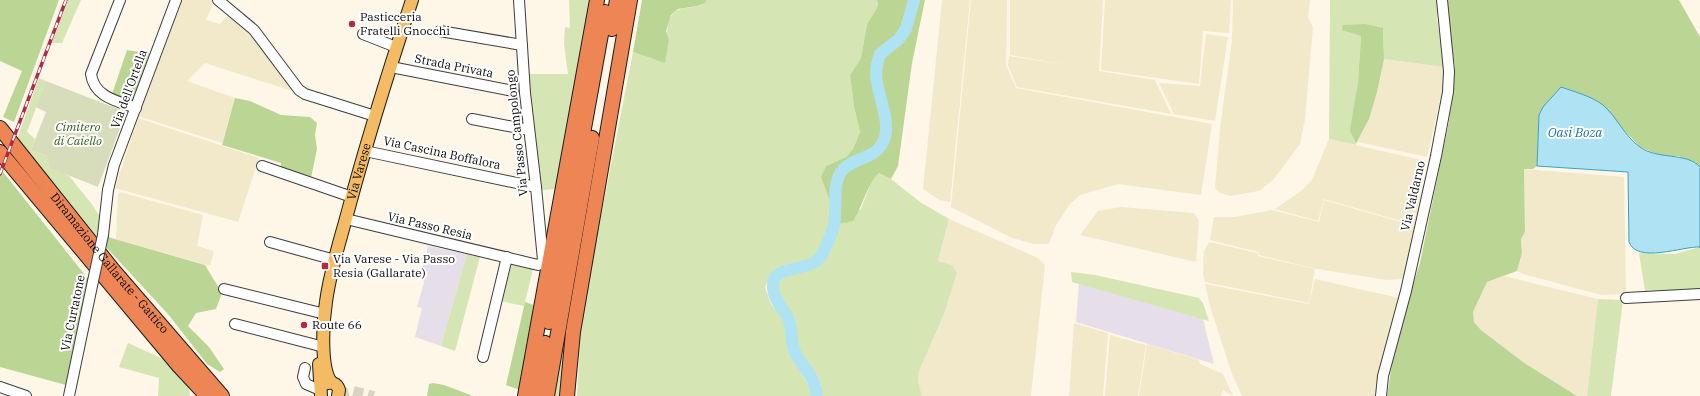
<svg xmlns="http://www.w3.org/2000/svg" width="1700" height="396" font-family="'IBM Plex Serif',serif">
	<style>
		.industrial { fill: #e6dee9 }
		.farmland { fill: #f2e9ca }
		.green { fill: #d5e6b4 }
		.forest { fill: #bbd694 }
		.cemetery { fill: #d7ddbb }
		.water { fill: #afe3f3; stroke: #39a2c6 }
		.lines { fill: none; stroke-linecap: round; stroke-linejoin: round }
		.river { stroke: #afe3f3; stroke-width: 12 }
		.minor-tunnel { stroke: #d9d3c6; stroke-width: 10; stroke-dasharray: 10 5; stroke-linecap: butt }
		.minor-casing { stroke: #3d3d3d; stroke-width: 12 }
		.major-casing { stroke: #1b1b1b; stroke-width: 14 }
		.highway-casing { stroke: #1b1b1b; stroke-width: 16 }
		.minor { stroke: #fff; stroke-width: 10 }
		.major { stroke: #f3bb63; stroke-width: 12 }
		.highway { stroke: #ee8555; stroke-width: 14 }
		.rail-casing { stroke: #b22943; stroke-width: 3.5 }
		.rail { stroke: #fff; stroke-width: 2; stroke-dasharray: 6; stroke-linecap: butt }
		.minor-bridge-casing { stroke: #3d3d3d; stroke-width: 12; stroke-linecap: butt }
		.minor-bridge { stroke: #fff; stroke-width: 10 }
		.poi-dot { fill: #b22943; stroke: #fff; stroke-width: 1.5 }
		.labels { text-anchor: middle; stroke-width: 4; stroke-linejoin: round; paint-order: stroke }
		.poi-label { font-size: 12px; fill: #0a0a0a; stroke: #fff; text-anchor: start }
		.street-label { font-size: 12px; fill: #0a0a0a; stroke: #fff }
		.park-label { font-size: 12px; font-style: italic; fill: #345d1e; stroke: #fff }
		.water-label { font-size: 13px; font-style: italic; fill: #1a7094; stroke: #fff }
	</style>
	<rect width="100%" height="100%" fill="#fef6e7"/>
	<!-- industrial -->
	<g class="industrial">
		<polygon points="428,246 467,254 441,346 415,337 422,308 417,307 424,283 422,270"/>
		<polygon points="1079,283 1203,319 1214,364 1076,322"/>
	</g>
	<!-- farmland -->
	<g class="farmland">
		<polygon points="181,0 212,0 214,1 206,20 220,24 229,14 250,33 294,89 289,90 205,63 187,81 235,98 222,143 138,116"/>
		<polygon points="942,0 970,0 950,202 939,200 923,189"/>
		<polygon points="971,0 1007,0 1006,65 1016,88 1212,124 1201,195 1118,184 1080,195 1070,204 1056,225 1049,244 1034,244 1012,238 951,207"/>
		<polygon points="1010,0 1103,0 1099,71 1155,80 1171,114 1017,87 1008,65 1009,56 1072,66 1010,55"/>
		<polygon points="1105,0 1231,0 1229,33 1203,31 1199,84 1101,70"/>
		<polygon points="1233,0 1310,0 1308,18 1313,27 1305,119 1300,144 1273,180 1259,191 1230,196 1220,193 1215,188 1220,129 1232,40"/>
		<polygon points="1206,34 1228,37 1215,121 1174,114 1159,83 1200,86"/>
		<polygon points="1384,59 1444,67 1442,92 1427,157 1358,142 1369,119"/>
		<polygon points="138,118 259,158 238,222 115,188"/>
		<polygon points="1329,139 1426,161 1415,225 1324,199 1318,221 1275,209 1301,191 1312,180"/>
		<polygon points="1524,169 1624,177 1626,294 1601,295 1523,274 1517,271 1522,253 1521,239 1525,232"/>
		<polygon points="120,192 203,215 197,246 214,251 210,266 116,239 118,194"/>
		<polygon points="1324,200 1415,226 1403,279 1387,280 1317,269 1259,255 1258,252 1210,240 1214,217 1235,217 1272,210 1319,222"/>
		<polygon points="1121,207 1194,213 1199,221 1196,262 1080,235 1098,211"/>
		<polygon points="949,219 1038,258 1045,265 1031,396 922,396 918,381 919,371 944,314 957,273 952,265 938,261"/>
		<polygon points="1209,242 1258,253 1258,256 1315,269 1309,303 1205,282 1203,273 1204,251"/>
		<polygon points="1504,276 1598,299 1587,396 1577,396 1523,362 1481,330 1474,322 1473,312 1487,282"/>
		<polygon points="1315,279 1399,298 1377,396 1242,396 1232,374 1210,306 1205,284 1309,304"/>
		<polygon points="1074,323 1108,333 1103,396 1069,396"/>
		<polygon points="1110,335 1146,345 1138,396 1105,396"/>
		<polygon points="1147,344 1199,360 1200,364 1223,374 1233,396 1223,390 1221,396 1139,396"/>
	</g>
	<!-- green -->
	<g class="green">
		<polygon points="68,0 81,0 62,43 52,43"/>
		<polygon points="569,0 593,0 558,189 542,190 531,118 528,74 568,74 564,44 565,27 570,28"/>
		<path d="M707,0h170l1,6 -11,18 -6,34 -11,17 4,32 6,25 -7,17 -7,8 -20,9 -4,11 9,27 2,15 -16,36 -12,9 -22,5 -14,9 -4,9 6,17 11,13 11,43 20,32 -1,4h-235l4,-74 7,-39 45,-231 23,8 13,-21c-3,-8 -2,-10 0,-18 7,-21 29,-7 38,-21z"/>
		<polygon points="1330,0 1437,0 1437,19 1444,67 1384,59 1383,28 1343,30 1361,36 1358,82 1351,130 1356,145 1329,139"/>
		<polygon points="39,78 46,81 27,132 35,139 31,150 47,156 64,173 69,176 91,203 101,218 97,239 16,142"/>
		<path d="M879,173l12,6 29,23 29,17 -11,42 14,4 5,8 -13,41 -25,57 -1,10 4,15h-102l1,-11 -23,-33 -5,-23 2,-8 -13,-18 -5,-17c13,-20 22,-9 37,-20 13,-9 16,-31 22,-44l2,2 23,-15 11,-29z"/>
		<polygon points="1700,247 1700,289 1645,291 1639,253 1675,254"/>
		<polygon points="467,254 480,257 455,351 441,346"/>
		<polygon points="512,263 533,269 524,306 500,301 509,265"/>
		<polygon points="1071,272 1095,275 1199,298 1203,303 1209,321 1072,282"/>
		<polygon points="1598,299 1623,300 1611,396 1587,396"/>
		<polygon points="569,311 562,396 552,396"/>
		<polygon points="128,343 163,359 188,381 190,396 158,396 159,378 119,367"/>
	</g>
	<!-- forest -->
	<g class="forest">
		<polygon points="0,0 59,0 14,122 3,117 22,71 0,61"/>
		<polygon points="642,0 707,0 705,3 698,6 678,9 671,15 666,31 669,39 665,63 633,52"/>
		<path d="M877,0h48l-13,63 -14,103 -7,13 -12,-6c-12,11 -16,33 -26,48l-15,3 -5,-5 -2,-15 -10,-27 5,-11 20,-9 7,-8 7,-17 -6,-25 -4,-32 11,-17 6,-34 11,-18z"/>
		<polygon points="1442,0 1679,0 1700,37 1700,167 1696,163 1678,156 1661,156 1640,147 1621,127 1561,87 1543,107 1539,115 1537,166 1533,169 1524,169 1525,232 1521,239 1522,253 1517,271 1487,282 1473,312 1474,322 1481,330 1523,362 1577,396 1387,396 1393,359 1403,316 1420,263 1449,121 1455,66 1447,19 1448,2"/>
		<polygon points="1365,24 1383,28 1384,59 1377,92 1369,119 1356,144 1350,130 1358,82 1361,36 1342,30 1343,25"/>
		<polygon points="127,50 152,54 136,99 130,100 112,94"/>
		<polygon points="235,98 250,101 281,115 310,117 317,123 315,135 317,149 311,178 281,169 281,163 222,145"/>
		<polygon points="0,170 3,172 89,280 66,385 0,367"/>
		<polygon points="108,237 205,265 222,293 216,309 196,313 188,326 209,347 224,369 220,372 207,364 168,314 106,247"/>
		<polygon points="525,302 537,306 520,390 506,385"/>
		<polygon points="433,383 444,385 473,396 427,396 429,384"/>
	</g>
	<!-- cemetery -->
	<polygon class="cemetery" points="46,81 126,112 98,187 50,168 47,156 31,150 46,112 36,107"/>
	<!-- water -->
	<path class="water" d="M1561,87c14,5 30,9 42,18 14,12 22,32 37,42 17,13 47,5 60,20v80c-17,-1 -63,17 -71,-5l-1,-70 -91,-6 2,-51 4,-8z"/>
	<g class="lines">
		<!-- river -->
		<path class="river" d="M817,396c-1,-5 -2,-10 -4,-15 -5,-11 -14,-19 -19,-31 -3,-10 -2,-22 -6,-32 -5,-10 -14,-17 -15,-30 -2,-26 37,-14 48,-32 6,-11 14,-28 14,-40 1,-14 -2,-32 6,-44 11,-16 37,-11 44,-35 5,-17 -8,-44 -9,-62 0,-7 2,-15 4,-21l18,-14 8,-11 8,-29"/>
		<!-- minor-tunnel -->
		<polyline class="minor-tunnel" points="339,395 353,391 374,396"/>
		<!-- minor casing -->
		<g class="minor-casing">
			<g id="minor">
				<path d="M120,0l-29,74c3,23 26,27 45,34"/>
				<polyline points="218,0 254,30 299,90 305,94 375,116"/>
				<polyline points="440,31 522,45"/>
				<polyline points="363,34 396,47"/>
				<polyline points="391,67 513,91"/>
				<polyline points="472,119 529,130"/>
				<polyline points="365,151 536,187"/>
				<polyline points="262,166 352,197"/>
				<polyline points="346,219 538,265 542,263 543,260 536,187 525,93 519,0"/>
				<polyline points="103,235 108,190 114,165 176,0"/>
				<polyline points="270,242 335,260"/>
				<polyline points="224,289 325,314"/>
				<polyline points="1626,298 1700,294"/>
				<polyline points="235,324 324,347"/>
				<polyline points="483,357 507,257"/>
				<polyline points="305,368 303,377 306,384 320,390"/>
				<polyline points="0,387 26,396"/>
				<polyline points="69,396 93,281"/>
				<polyline points="1381,396 1383,376 1406,291 1436,156 1448,92 1449,71 1442,0"/>
			</g>
		</g>
		<!-- major casing -->
		<g class="major-casing">
			<g id="major">
				<polyline points="319,364 321,396"/>
				<path id="s1" d="M331,382c-11,-15 -8,-61 -5,-80 4,-31 14,-61 22,-91 19,-71 41,-141 64,-211"/>
				<path d="M324,384c7,-3 13,-1 15,6l-1,6"/>
			</g>
		</g>
		<!-- highway casing -->
		<g class="highway-casing">
			<g id="highway">
				<polyline points="612,29 617,0"/>
				<path id="s2" d="M0,128l113,142 109,126"/>
				<polyline points="0,152 179,366 207,396"/>
				<polyline points="549,322 605,12"/>
				<polyline points="525,396 597,0"/>
				<polyline points="536,396 545,343"/>
				<polyline points="547,396 592,138"/>
				<polyline points="567,396 573,332 630,0"/>
			</g>
		</g>
		<!-- minor -->
		<use href="#minor" class="minor"/>
		<!-- major -->
		<use href="#major" class="major"/>
		<!-- highway -->
		<use href="#highway" class="highway"/>
		<!-- rail casing -->
		<g class="rail-casing">
			<polyline id="rail" points="0,174 66,0"/>
		</g>
		<!-- rail -->
		<use href="#rail" class="rail"/>
		<!-- minor-bridge casing -->
		<g class="minor-bridge-casing">
			<polyline id="minor-bridge" points="93,281 103,235"/>
		</g>
		<!-- minor-bridge -->
		<use href="#minor-bridge" class="minor-bridge"/>
	</g>
	<!-- markers -->
	<g class="poi-dot">
		<circle cx="352" cy="24" r="4"/>
		<rect x="321" y="262" width="8" height="8" rx="2"/>
		<circle cx="304" cy="325" r="4"/>
	</g>
	<g class="labels">
		<!-- poi labels -->
		<g class="poi-label">
			<text x="360" y="21">Pasticceria<tspan x="360" dy="14">Fratelli Gnocchi</tspan></text>
			<text x="333" y="263">Via Varese - Via Passo<tspan x="333" dy="14">Resia (Gallarate)</tspan></text>
			<text x="312" y="329">Route 66</text>
		</g>
		<!-- street labels -->
		<g class="street-label">
			<text transform="translate(454 66) rotate(11)" y="4">Strada Privata</text>
			<text transform="translate(129 89) rotate(-70)" y="4">Via dell'Ortella</text>
			<text transform="translate(517 133) rotate(-96)" y="4">Via Passo Campolongo</text>
			<text transform="translate(442 153) rotate(12)" y="4">Via Cascina Boffalora</text>
			<text dy="4" stroke="none"><textPath href="#s1" startOffset="216">Via Varese</textPath></text>
			<text transform="translate(1413 196) rotate(-77)" y="4">Via Valdarno</text>
			<text transform="translate(430 226) rotate(13)" y="4">Via Passo Resia</text>
			<text dy="4" stroke="none"><textPath href="#s2" startOffset="174">Diramazione Gallarate - Gattico</textPath></text>
			<text transform="translate(73 313) rotate(-78)" y="4">Via Curtatone</text>
		</g>
		<!-- park labels -->
		<g class="park-label">
			<text x="78" y="131">Cimitero<tspan x="78" dy="14">di Caiello</tspan></text>
		</g>
		<!-- water labels -->
		<g class="water-label">
			<text x="1575" y="137">Oasi Boza</text>
		</g>
	</g>
</svg>
